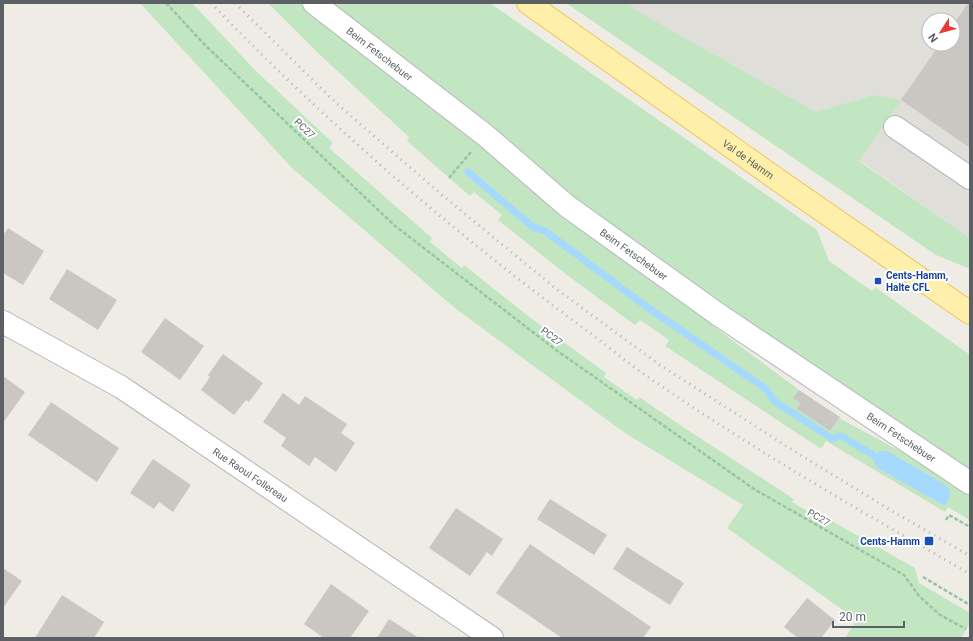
<svg xmlns="http://www.w3.org/2000/svg" width="973" height="641" font-family="Roboto,sans-serif">
	<style>
		.industrial { fill: #e0ded9; fill-rule: evenodd }
		.green { fill: #c2e6c1 }
		.water { fill: #a5d9fe }
		.lines { fill: none; stroke-linecap: round; stroke-linejoin: round }
		.stream { stroke: #a5d9fe; stroke-width: 7 }
		.building { fill: #cac7c2 }
		.minor-casing { stroke: #b5b7bb; stroke-width: 24 }
		.major-casing { stroke: #f0c45d; stroke-width: 24 }
		.path { stroke: #99c5a5; stroke-width: 2.5; stroke-dasharray: 4 2; stroke-linecap: butt }
		.minor { stroke: #fff; stroke-width: 22 }
		.major { stroke: #feefaa; stroke-width: 22 }
		.rail { stroke: #b3b4b5; stroke-width: 3; stroke-dasharray: 1 5; stroke-linecap: butt }
		.transit-dot { fill: #1a4fb4; stroke: #fff; stroke-width: 1.5 }
		.labels { text-anchor: middle; stroke-width: 4; stroke-linejoin: round; paint-order: stroke }
		.street-label { font-size: 10px; fill: #5c6065; stroke: #fff }
		.transit-label { font-size: 10px; font-weight: bold; fill: #164399; stroke: #fff; text-anchor: start }
	</style>
	<rect width="100%" height="100%" fill="#efece5"/>
	<!-- industrial -->
	<path class="industrial" d="M627,3h343v235l-111,-78 41,-60 -26,-5 -58,17 -175,-99zM929,20h24v24h-24z"/>
	<!-- green -->
	<g class="green">
		<polygon points="140,3 192,3 256,71 333,143 329,148 432,238 430,242 462,268 464,265 528,316 606,373 604,377 637,400 639,397 683,427 794,499 792,502 828,523 830,520 915,568 919,583 970,613 970,623 961,638 845,638 857,620 727,528 743,505 625,433 456,309 292,168"/>
		<polygon points="268,3 300,3 338,33 314,3 490,3 817,230 829,261 872,291 875,287 970,355 970,478 719,316 713,326 799,390 794,398 800,403 797,409 830,431 839,418 926,465 970,495 970,520 948,507 945,512 826,441 821,449 665,346 669,340 640,320 635,325 567,275 498,220 502,215 474,192 470,196 407,141 409,137 319,54"/>
		<polygon points="566,3 627,3 641,13 816,112 874,95 901,100 859,161 970,238 970,269 936,255"/>
	</g>
	<!-- water -->
	<path class="water" d="M880,451h7l60,35c6,8 2,12 -2,20l-67,-38 -4,-6 1,-6z"/>
	<g class="lines">
		<!-- stream -->
		<polyline class="stream" points="468,172 533,227 545,231 647,307 766,389 774,401 833,439 841,436 875,456"/>
	</g>
	<!-- building -->
	<g class="building">
		<polygon points="968,3 970,3 970,148 901,100 940,44 953,44 953,25"/>
		<polygon points="8,228 44,251 23,285 3,273 3,236"/>
		<polygon points="67,269 117,300 98,330 49,299"/>
		<polygon points="165,318 204,346 180,380 141,352"/>
		<polygon points="223,354 263,383 249,402 246,400 234,415 201,390 210,377 208,375"/>
		<polygon points="3,376 25,392 3,423"/>
		<polygon points="799,390 840,417 830,431 797,409 800,403 793,398"/>
		<polygon points="283,393 299,405 305,396 347,424 341,433 355,443 336,472 315,457 309,466 281,446 286,438 263,422"/>
		<polygon points="51,402 119,448 97,482 28,435"/>
		<polygon points="153,459 191,485 173,512 159,502 154,509 130,493"/>
		<polygon points="550,499 607,535 594,555 537,519"/>
		<polygon points="456,508 503,539 492,556 487,552 470,576 429,548"/>
		<polygon points="530,544 651,627 643,638 562,638 496,593"/>
		<polygon points="627,547 684,583 670,605 613,569"/>
		<polygon points="3,568 22,581 3,608"/>
		<polygon points="331,584 369,611 350,638 324,638 304,624"/>
		<polygon points="62,595 104,622 94,638 35,638"/>
		<polygon points="807,598 835,620 821,638 798,638 784,627"/>
		<polygon points="389,619 419,638 377,638"/>
	</g>
	<g class="lines">
		<!-- minor casing -->
		<g class="minor-casing">
			<g id="minor">
				<path id="s1" d="M314,3l171,132 82,71 152,109 251,168"/>
				<polyline points="895,127 970,178"/>
				<path id="s2" d="M3,322l118,65 371,251"/>
			</g>
		</g>
		<!-- major casing -->
		<g class="major-casing">
			<g id="major">
				<path id="s3" d="M528,3l250,177 192,133"/>
			</g>
		</g>
		<!-- path -->
		<g class="path">
			<polyline points="166,3 205,45 394,225 556,350 754,489 904,575 919,596 940,615 966,629"/>
			<polyline points="449,178 471,152"/>
			<polyline points="946,520 949,515 970,527"/>
			<polyline points="923,577 970,605"/>
		</g>
		<!-- minor -->
		<use href="#minor" class="minor"/>
		<!-- major -->
		<use href="#major" class="major"/>
		<!-- rail -->
		<g class="rail">
			<path d="M211,3c116,121 244,231 379,330 20,15 40,32 61,46 103,71 211,133 319,195"/>
			<polyline points="235,3 336,103 442,195 555,288 660,365 794,451 892,511 970,556"/>
		</g>
	</g>
	<!-- markers -->
	<g class="transit-dot">
		<rect x="874" y="277" width="8" height="8" rx="2"/>
		<rect x="924" y="536" width="10" height="10" rx="2"/>
	</g>
	<g class="labels">
		<!-- street labels -->
		<g class="street-label">
			<text dy="4" stroke="none"><textPath href="#s1" startOffset="83">Beim Fetschebuer</textPath></text>
			<text transform="translate(305 128) rotate(44)" y="4">PC27</text>
			<text dy="4" stroke="none"><textPath href="#s3" startOffset="270">Val de Hamm</textPath></text>
			<text dy="4" stroke="none"><textPath href="#s1" startOffset="407">Beim Fetschebuer</textPath></text>
			<text transform="translate(552 336) rotate(37)" y="4">PC27</text>
			<text dy="4" stroke="none"><textPath href="#s1" startOffset="731">Beim Fetschebuer</textPath></text>
			<text dy="4" stroke="none"><textPath href="#s2" startOffset="291">Rue Raoul Follereau</textPath></text>
			<text transform="translate(819 517) rotate(30)" y="4">PC27</text>
		</g>
		<!-- transit labels -->
		<g class="transit-label">
			<text x="886" y="279">Cents-Hamm,<tspan x="886" dy="12">Halte CFL</tspan></text>
			<text x="920" y="545" text-anchor="end">Cents-Hamm</text>
		</g>
	</g>
	<!-- border -->
	<rect width="973" height="641" fill="none" stroke="#5c6065" stroke-width="8"/>
	<!-- north arrow -->
	<g transform="translate(941 32) rotate(234)"><circle r="19" fill="#ffffff" stroke="#bebfc1"/>
	<path d="M0-3L7 15L0 10L-7 15Z" fill="#e73c32"/>
	<text y="-6" font-size="11" font-weight="bold" text-anchor="middle" fill="#5c6065">N</text>
	</g>
	<!-- scale -->
	<path d="M833 621v6h71v-6" fill="none" stroke="#5c6065" stroke-width="2"/>
	<text x="839" y="621" font-size="12" fill="#5c6065" stroke="#ffffff" stroke-width="3" paint-order="stroke">20 m</text>
</svg>
